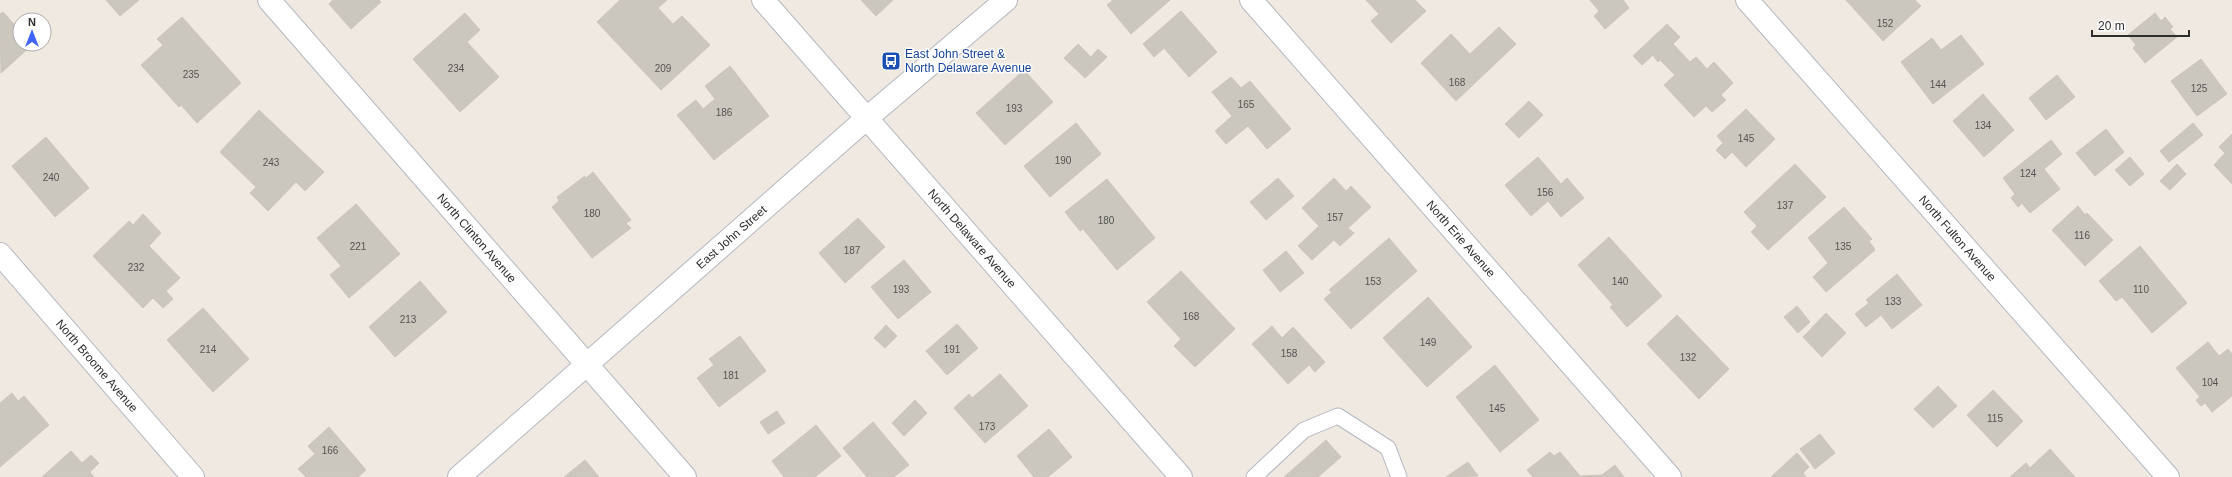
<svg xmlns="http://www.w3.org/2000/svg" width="2232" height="477" font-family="Arial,sans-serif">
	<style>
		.building { fill: #cbc7bf; stroke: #cbc5ba }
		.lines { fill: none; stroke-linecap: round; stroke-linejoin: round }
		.lane-casing { stroke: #b4b7c1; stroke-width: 17 }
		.street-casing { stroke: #b4b7c1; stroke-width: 24 }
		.secondary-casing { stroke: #b4b7c1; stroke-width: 24 }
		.lane { stroke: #fff; stroke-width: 15 }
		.street { stroke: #fff; stroke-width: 22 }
		.secondary { stroke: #fff; stroke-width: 22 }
		.labels { text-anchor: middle; stroke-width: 3; stroke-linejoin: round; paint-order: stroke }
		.number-label { font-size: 10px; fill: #555452 }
		.transit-label { font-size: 12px; fill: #164399; stroke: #fff; text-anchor: start }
		.street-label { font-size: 12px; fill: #2e2e2e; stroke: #fff }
	</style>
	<rect width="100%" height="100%" fill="#efe9e1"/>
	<!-- building -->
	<g class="building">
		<polygon points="106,0 139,0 120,16"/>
		<polygon points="333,0 379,0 381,2 351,29 329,4"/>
		<polygon points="620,0 667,0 658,8 673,24 682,16 710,45 661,90 597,22"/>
		<polygon points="861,0 893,0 876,16"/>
		<polygon points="1113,0 1170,0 1131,34 1107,5"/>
		<polygon points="1366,0 1415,0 1426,11 1391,43 1371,21 1379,14"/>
		<polygon points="1590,0 1623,0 1629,8 1605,29 1594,16 1599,11"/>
		<polygon points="1846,0 1915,0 1921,6 1883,41"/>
		<polygon points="1181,11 1217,52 1189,77 1164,48 1154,57 1143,44"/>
		<polygon points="3,12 20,31 20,44 32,45 1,73 0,14"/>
		<polygon points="465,13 480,30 467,42 499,77 460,112 413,59"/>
		<polygon points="2155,13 2161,21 2165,17 2173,27 2170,29 2177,37 2145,63 2133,48 2136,45 2128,35"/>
		<polygon points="182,17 241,83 197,123 181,105 179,107 141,65 163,45 157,39"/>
		<polygon points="1667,24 1680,37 1673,44 1690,62 1696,57 1707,69 1714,62 1733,83 1721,95 1726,100 1712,112 1706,106 1694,117 1664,85 1675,75 1660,60 1658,62 1653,55 1642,65 1633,56"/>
		<polygon points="1499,27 1516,44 1456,101 1421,63 1451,34 1470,54"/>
		<polygon points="1961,35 1984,64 1933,104 1901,62 1932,38 1941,50"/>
		<polygon points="1078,44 1091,57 1098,49 1107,57 1085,78 1064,58"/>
		<polygon points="2201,59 2227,94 2197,116 2171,81"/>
		<polygon points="730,66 769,116 714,160 677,115 696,100 703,109 715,99 705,86"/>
		<polygon points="1024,70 1053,102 1005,145 976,113"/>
		<polygon points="2057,75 2075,97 2046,120 2029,98"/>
		<polygon points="1231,77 1241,88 1250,81 1291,129 1267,149 1248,126 1226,144 1215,131 1232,116 1212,92"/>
		<polygon points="1983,94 2014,130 1984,157 1953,121"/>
		<polygon points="1529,101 1543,115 1519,138 1505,124"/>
		<polygon points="1746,109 1775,139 1746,167 1732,152 1725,159 1716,150 1723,143 1717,136"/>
		<polygon points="259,110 324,172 305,191 296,182 268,211 250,193 256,187 220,152"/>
		<polygon points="1076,123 1101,154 1050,197 1024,166"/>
		<polygon points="2193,123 2203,135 2169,162 2160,151"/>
		<polygon points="2106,129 2124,152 2095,176 2076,153"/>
		<polygon points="2232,134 2232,184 2214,165 2225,153 2219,147"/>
		<polygon points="46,137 89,188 55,217 12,166"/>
		<polygon points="2051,140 2062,154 2044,169 2060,189 2030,213 2022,203 2018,207 2011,198 2015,194 2003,178"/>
		<polygon points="1538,157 1561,184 1567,178 1584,198 1561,217 1548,201 1531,216 1505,185"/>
		<polygon points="2130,157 2144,174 2130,186 2115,170"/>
		<polygon points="1795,164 1826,197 1768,250 1751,232 1757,226 1744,212"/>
		<polygon points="2177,164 2186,174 2170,190 2160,181"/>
		<polygon points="593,172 631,220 626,223 631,228 592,258 552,207 559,201 557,197 585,176 585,179"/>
		<polygon points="1278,178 1294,196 1266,220 1250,202"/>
		<polygon points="1334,178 1346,191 1351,186 1371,207 1348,228 1354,233 1340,246 1334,240 1312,260 1298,246 1319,226 1302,208"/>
		<polygon points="1107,179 1155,238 1117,270 1083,229 1080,231 1065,212"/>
		<polygon points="356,204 400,254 349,298 330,275 341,266 317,238"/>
		<polygon points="2078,206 2085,215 2087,213 2113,240 2085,266 2052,230"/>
		<polygon points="1844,207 1872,239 1869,241 1875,250 1826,292 1813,277 1828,263 1808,238"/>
		<polygon points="143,214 161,233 149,246 180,278 166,291 173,299 163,308 153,298 143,308 93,256 129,221 133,225"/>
		<polygon points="858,218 885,247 845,283 819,253"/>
		<polygon points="1609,237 1662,296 1627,327 1610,307 1613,305 1578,265"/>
		<polygon points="1389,238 1417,271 1351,329 1324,299 1332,292 1329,290"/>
		<polygon points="2140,246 2187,303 2152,333 2122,297 2116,301 2099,281"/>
		<polygon points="1286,251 1304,273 1280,292 1263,270"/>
		<polygon points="904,260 931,292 898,319 871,287"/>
		<polygon points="1181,271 1235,329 1195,367 1174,346 1181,339 1147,302"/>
		<polygon points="1897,274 1922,305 1892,329 1881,315 1866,327 1855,314 1869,303 1866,300"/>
		<polygon points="420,281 447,312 395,357 369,327"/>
		<polygon points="1428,297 1472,347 1427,387 1383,338"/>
		<polygon points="1797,306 1810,322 1798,333 1784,317"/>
		<polygon points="203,308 249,359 213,392 167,340"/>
		<polygon points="1826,313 1846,333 1822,357 1803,337"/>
		<polygon points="1677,315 1729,369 1699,399 1647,344"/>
		<polygon points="957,324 978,348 947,375 926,351"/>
		<polygon points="886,325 897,336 885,348 874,338"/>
		<polygon points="1272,326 1282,338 1293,327 1325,362 1315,372 1309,365 1288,384 1252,344"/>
		<polygon points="740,336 766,371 719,407 697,378 714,365 709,359"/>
		<polygon points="2208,342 2219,356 2228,349 2232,354 2232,396 2212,412 2205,403 2201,406 2196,400 2200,397 2176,368"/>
		<polygon points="1495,365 1539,420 1500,452 1456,397"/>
		<polygon points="1000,374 1028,406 985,443 954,408 969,394 972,398"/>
		<polygon points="1938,386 1957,406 1933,428 1914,409"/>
		<polygon points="1993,390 2023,421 1997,447 1967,415"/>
		<polygon points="12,393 18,401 24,396 49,425 0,467 0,403"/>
		<polygon points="915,400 927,413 904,436 892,423"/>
		<polygon points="777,411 785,423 768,434 760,422"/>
		<polygon points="873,422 909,465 894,477 867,477 843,448"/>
		<polygon points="816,425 841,456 815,477 784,477 772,461"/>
		<polygon points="329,427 366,470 358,477 306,477 298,469 315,454 308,446"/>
		<polygon points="1049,429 1072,457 1048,477 1034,477 1017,456"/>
		<polygon points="1820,434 1835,453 1815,469 1800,449"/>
		<polygon points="1326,440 1341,457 1318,477 1284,477"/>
		<polygon points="2050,449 2075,477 2010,477 2026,463 2030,468"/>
		<polygon points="71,451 82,463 91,455 99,463 90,472 94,477 42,477"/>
		<polygon points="1550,452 1554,456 1560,452 1580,476 1602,475 1615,465 1624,477 1533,477 1527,470"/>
		<polygon points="1797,453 1809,467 1803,473 1806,477 1771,477"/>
		<polygon points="585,460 599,477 564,477"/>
		<polygon points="1468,462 1478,476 1446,477"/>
	</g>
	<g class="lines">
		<!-- lane casing -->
		<g class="lane-casing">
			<polyline id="lane" points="1254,477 1304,430 1338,416 1388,448 1399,477"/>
		</g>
		<!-- street casing -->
		<g class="street-casing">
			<g id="street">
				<path id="s1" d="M269,0l416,477"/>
				<path id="s2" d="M1251,0l419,477"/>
				<path id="s3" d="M1747,0l421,477"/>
				<path id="s4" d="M0,254l193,223"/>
			</g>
		</g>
		<!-- secondary casing -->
		<g class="secondary-casing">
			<g id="secondary">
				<path id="s5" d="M763,0l418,477"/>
				<path id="s6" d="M459,477l408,-359 139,-118"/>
			</g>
		</g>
		<!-- lane -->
		<use href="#lane" class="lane"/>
		<!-- street -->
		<use href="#street" class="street"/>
		<!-- secondary -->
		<use href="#secondary" class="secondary"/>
	</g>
	<!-- icons -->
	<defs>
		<g id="bus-square" transform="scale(1)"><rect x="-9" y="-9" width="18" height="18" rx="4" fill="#1a4fb4" stroke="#fff"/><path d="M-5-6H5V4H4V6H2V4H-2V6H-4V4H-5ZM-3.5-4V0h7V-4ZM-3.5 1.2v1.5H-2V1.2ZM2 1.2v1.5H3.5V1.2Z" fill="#fff"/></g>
	</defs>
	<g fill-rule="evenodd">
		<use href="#bus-square" x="891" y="61"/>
	</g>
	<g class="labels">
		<!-- number labels -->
		<g class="number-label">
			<text x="1885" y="27">152</text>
			<text x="456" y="72">234</text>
			<text x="663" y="72">209</text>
			<text x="191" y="78">235</text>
			<text x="1457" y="86">168</text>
			<text x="1938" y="88">144</text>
			<text x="2199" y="92">125</text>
			<text x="1246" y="108">165</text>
			<text x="1014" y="112">193</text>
			<text x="724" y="116">186</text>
			<text x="1983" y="129">134</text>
			<text x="1746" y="142">145</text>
			<text x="1063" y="164">190</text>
			<text x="271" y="166">243</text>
			<text x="2028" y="177">124</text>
			<text x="51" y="181">240</text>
			<text x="1545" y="196">156</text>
			<text x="1785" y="209">137</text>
			<text x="592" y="217">180</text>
			<text x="1335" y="221">157</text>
			<text x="1106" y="224">180</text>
			<text x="2082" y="239">116</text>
			<text x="358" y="250">221</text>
			<text x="1843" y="250">135</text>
			<text x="852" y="254">187</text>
			<text x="136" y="271">232</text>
			<text x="1373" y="285">153</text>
			<text x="1620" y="285">140</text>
			<text x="901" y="293">193</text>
			<text x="2141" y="293">110</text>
			<text x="1893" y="305">133</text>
			<text x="1191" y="320">168</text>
			<text x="408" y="323">213</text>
			<text x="1428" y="346">149</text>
			<text x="208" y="353">214</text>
			<text x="952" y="353">191</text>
			<text x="1289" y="357">158</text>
			<text x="1688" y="361">132</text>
			<text x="731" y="379">181</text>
			<text x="2210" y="386">104</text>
			<text x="1497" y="412">145</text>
			<text x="1995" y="422">115</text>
			<text x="987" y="430">173</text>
			<text x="330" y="454">166</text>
		</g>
		<!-- transit labels -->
		<g class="transit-label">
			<text x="905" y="58">East John Street &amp;<tspan x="905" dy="14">North Delaware Avenue</tspan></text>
		</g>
		<!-- street labels -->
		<g class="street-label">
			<text dy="4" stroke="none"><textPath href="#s6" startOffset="363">East John Street</textPath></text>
			<text dy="4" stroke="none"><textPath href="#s1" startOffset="316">North Clinton Avenue</textPath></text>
			<text dy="4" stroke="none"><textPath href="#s2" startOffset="318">North Erie Avenue</textPath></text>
			<text dy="4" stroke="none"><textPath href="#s3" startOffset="318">North Fulton Avenue</textPath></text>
			<text dy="4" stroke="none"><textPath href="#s5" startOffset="317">North Delaware Avenue</textPath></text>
			<text dy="4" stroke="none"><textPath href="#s4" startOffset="148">North Broome Avenue</textPath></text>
		</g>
	</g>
	<!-- north arrow -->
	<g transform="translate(32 32)"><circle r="19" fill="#ffffff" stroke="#ababab"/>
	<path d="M0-3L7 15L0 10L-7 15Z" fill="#4264fb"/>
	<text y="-6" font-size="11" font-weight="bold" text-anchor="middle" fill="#2e2e2e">N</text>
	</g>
	<!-- scale -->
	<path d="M2092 30v6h97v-6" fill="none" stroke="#2e2e2e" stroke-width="2"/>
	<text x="2098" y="30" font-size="12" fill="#2e2e2e" stroke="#ffffff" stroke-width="3" paint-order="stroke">20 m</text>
</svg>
